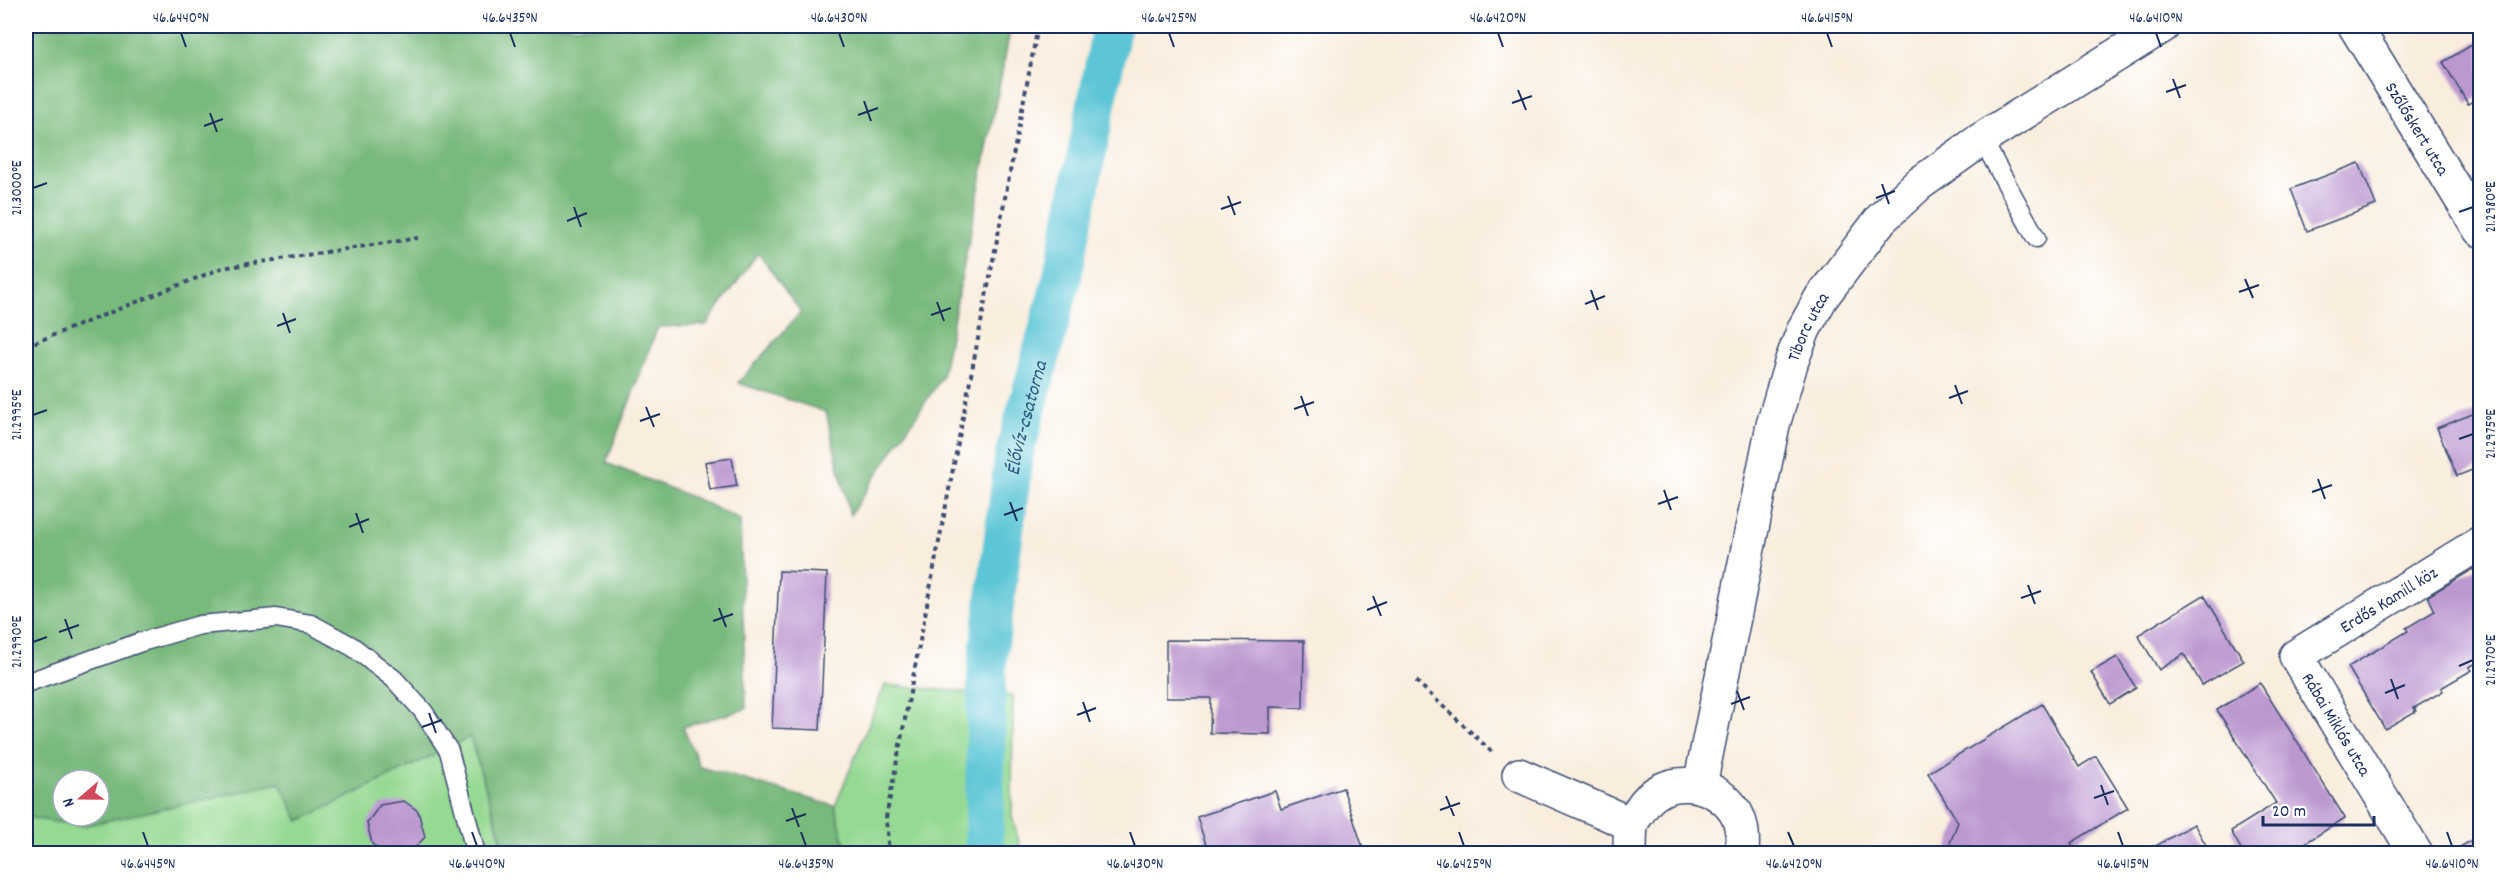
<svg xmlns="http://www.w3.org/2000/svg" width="2506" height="879" font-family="Dekko,sans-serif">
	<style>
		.green { fill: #95d992; stroke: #588478; stroke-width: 1.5 }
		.forest { fill: #78b97c; stroke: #4a746d; stroke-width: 1.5; fill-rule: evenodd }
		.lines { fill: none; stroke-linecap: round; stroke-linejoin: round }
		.canal { stroke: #5bc5d6; stroke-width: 39 }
		.building { fill: #bb98d0 }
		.service-casing { stroke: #3c4c71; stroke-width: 21 }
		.minor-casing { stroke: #3c4c71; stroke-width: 36 }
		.path { stroke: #3c4c71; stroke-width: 4; stroke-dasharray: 4.5 4.5; stroke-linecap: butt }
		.service { stroke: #fff; stroke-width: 18 }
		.minor { stroke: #fff; stroke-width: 33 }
		.ticks { fill: none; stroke: #1b2f5e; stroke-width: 2 }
		.labels { text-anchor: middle; stroke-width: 6; stroke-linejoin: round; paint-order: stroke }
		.street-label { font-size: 18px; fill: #1b2f5e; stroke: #fff }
		.water-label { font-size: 20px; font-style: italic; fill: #2e5c82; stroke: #fff }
		.neatline { fill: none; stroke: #1b2f5e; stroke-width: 2 }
		.ticks-label { font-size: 15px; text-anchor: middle; fill: #1b2f5e }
	</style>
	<rect width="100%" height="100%" fill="#fff"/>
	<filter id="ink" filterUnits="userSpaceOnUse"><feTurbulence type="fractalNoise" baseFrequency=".0167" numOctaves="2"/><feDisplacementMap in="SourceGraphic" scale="12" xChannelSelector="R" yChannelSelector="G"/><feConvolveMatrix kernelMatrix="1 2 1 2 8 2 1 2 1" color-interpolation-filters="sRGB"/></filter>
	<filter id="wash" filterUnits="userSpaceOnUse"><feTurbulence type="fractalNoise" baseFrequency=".008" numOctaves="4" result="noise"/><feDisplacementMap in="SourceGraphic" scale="24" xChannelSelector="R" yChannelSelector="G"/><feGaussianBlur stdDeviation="1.35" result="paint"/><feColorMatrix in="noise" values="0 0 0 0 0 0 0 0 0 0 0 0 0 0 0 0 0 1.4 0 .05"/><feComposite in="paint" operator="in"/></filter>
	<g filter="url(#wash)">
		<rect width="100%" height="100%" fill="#f9eddd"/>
		<!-- green -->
		<g class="green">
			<polygon points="885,685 1013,696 1012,816 1022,853 847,853 835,806"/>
			<polygon points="470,737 503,845 468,854 26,853 26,817 82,826 280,783 299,821"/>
		</g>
		<!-- forest -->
		<path class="forest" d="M26,26h985l-69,351 -92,138 -24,-103 -88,-29 63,-71 -43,-59 -52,72 -48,2 -52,136 93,37 41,20 6,189 -63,18 17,40 135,39 12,47h-379l35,-9 -33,-107 -171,84 -19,-38 -198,43 -56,-9zM63,780h36v36h-36z"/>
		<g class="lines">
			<!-- canal -->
			<path class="canal" id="s1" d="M988,854l-4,-11 3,-180 27,-207 48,-178 50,-252"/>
		</g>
		<g id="blocks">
			<!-- building -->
			<g class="building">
				<polygon points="2480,40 2480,96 2468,104 2443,62"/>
				<polygon points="2359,163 2376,205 2307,231 2291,189"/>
				<polygon points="2480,411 2480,467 2457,476 2437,428"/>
				<polygon points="732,458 737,486 710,490 705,462"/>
				<polygon points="2480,565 2480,661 2469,667 2472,670 2441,688 2443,691 2414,708 2416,711 2385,729 2348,667 2408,631 2406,628 2435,611 2428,596"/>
				<polygon points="779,571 827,573 820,730 772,728"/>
				<polygon points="2204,595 2244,661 2202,685 2184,654 2159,670 2138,635"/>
				<polygon points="1166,640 1304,641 1303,708 1270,707 1270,734 1210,733 1211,698 1166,698"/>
				<polygon points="2117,657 2136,688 2110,704 2091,672"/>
				<polygon points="2260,683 2345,818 2288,854 2244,854 2231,831 2276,803 2217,710"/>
				<polygon points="2042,704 2079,767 2096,756 2128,808 2071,843 2077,854 1949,854 1947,851 1958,822 1928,773"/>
				<polygon points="1343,788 1365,854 1209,854 1197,817 1275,791 1281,809"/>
				<polygon points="404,801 418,811 425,837 411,852 386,854 372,844 367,823 380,805"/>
				<polygon points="2194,824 2211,854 2148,854 2147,851"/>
				<polygon points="2480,835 2480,854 2463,854 2460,847"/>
			</g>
		</g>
	</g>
	<g filter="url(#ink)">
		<use href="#blocks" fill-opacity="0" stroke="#3c4c71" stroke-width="1.5"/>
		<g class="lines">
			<!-- service casing -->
			<g class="service-casing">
				<g id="service">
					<polyline points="1982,139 2036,238"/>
					<polyline points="26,683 141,642 200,625 276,618 311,624 353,647 394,679 423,711 449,751 476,854"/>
				</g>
			</g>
			<!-- minor casing -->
			<g class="minor-casing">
				<g id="minor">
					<path id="s2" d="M2355,26l125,204"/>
					<polyline points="1519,775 1631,824"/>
					<path id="s3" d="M1700,785l73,-360 19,-65 12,-31 17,-31 60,-79 38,-35 63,-45 181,-113"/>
					<path d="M1630,854c0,-9 0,-20 1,-28 1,-6 6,-11 9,-16 22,-37 74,-32 96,3 7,13 7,26 6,41"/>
					<path id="s4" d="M2416,854l-120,-198 184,-113"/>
				</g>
			</g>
			<!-- path -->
			<g class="path">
				<polyline points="26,346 222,268 418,238"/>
				<polyline points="1416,681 1493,753"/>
				<polyline points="889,854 886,818 1038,26"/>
			</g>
			<!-- service -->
			<use href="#service" class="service"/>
			<!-- minor -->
			<use href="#minor" class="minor"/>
		</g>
	</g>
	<!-- ticks -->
	<path class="ticks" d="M181,33l5,14M510,33l5,14M839,33l5,14M1169,33l5,14M1498,33l5,14M1827,33l5,14M2156,33l5,14M2173,79l7,19M1518,90l8,20M2166,92l20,-7M864,101l7,20M1512,103l20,-7M210,113l7,19M858,115l20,-7M204,126l19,-7M1882,184l7,20M33,188l14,-5M1228,196l7,19M1876,198l19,-7M574,207l7,20M1221,209l20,-7M2459,212l14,-5M567,221l20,-8M2245,279l8,19M1591,290l7,20M2239,292l20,-7M937,302l7,19M1585,304l20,-8M283,313l7,20M931,315l20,-7M277,326l19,-7M1955,385l7,19M1301,396l7,20M1949,398l19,-7M646,407l8,20M1294,409l20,-7M33,415l14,-5M640,421l20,-7M2459,439l14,-5M2318,479l7,20M1664,490l7,20M2312,492l20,-7M1010,502l7,19M1658,504l20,-7M356,513l7,20M1004,515l19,-7M349,527l20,-8M2028,585l7,19M1373,596l8,20M2021,598l20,-7M719,608l7,19M1367,610l20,-8M65,619l7,20M713,621l20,-7M59,632l20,-7M33,642l14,-5M2459,666l14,-6M2391,679l7,20M1737,691l7,19M2385,693l20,-8M1083,702l7,20M1731,704l19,-7M429,713l7,20M1077,715l19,-7M422,727l20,-7M2101,785l7,20M1446,796l8,20M2094,798l20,-7M792,808l7,19M1440,810l20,-7M786,821l20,-7M143,832l5,14M472,832l5,14M801,832l5,14M1130,832l5,14M1459,832l5,14M1788,832l6,14M2118,832l5,14M2447,832l5,14"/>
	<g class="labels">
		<!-- street labels -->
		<g class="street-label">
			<text dy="6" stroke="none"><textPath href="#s2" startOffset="120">Szőlőskert utca</textPath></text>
			<text dy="6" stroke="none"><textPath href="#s3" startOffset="472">Tiborc utca</textPath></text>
			<text dy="6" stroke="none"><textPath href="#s4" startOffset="340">Erdős Kamill köz</textPath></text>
			<text transform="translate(2337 724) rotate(59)" y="6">Rábai Miklós utca</text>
		</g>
		<!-- water labels -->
		<g class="water-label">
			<text dy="7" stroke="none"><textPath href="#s1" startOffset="440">Élővíz-csatorna</textPath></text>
		</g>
	</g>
	<!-- margin -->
	<rect width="2506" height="879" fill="none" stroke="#fff" stroke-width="66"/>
	<!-- north arrow -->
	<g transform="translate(81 798) rotate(250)"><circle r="28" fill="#ffffff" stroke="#a4acbf" stroke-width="1.5"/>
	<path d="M0-4.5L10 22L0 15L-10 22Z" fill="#d1495b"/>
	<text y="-9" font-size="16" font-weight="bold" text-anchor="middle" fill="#1b2f5e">N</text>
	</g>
	<!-- scale -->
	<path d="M2263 816v9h111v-9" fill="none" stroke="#1b2f5e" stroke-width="3"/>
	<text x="2272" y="816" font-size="18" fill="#1b2f5e" stroke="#ffffff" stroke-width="4.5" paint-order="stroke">20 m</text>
	<rect x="33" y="33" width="2440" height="813" class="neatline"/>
	<g class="ticks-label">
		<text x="181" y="22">46.6440°N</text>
		<text x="510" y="22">46.6435°N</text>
		<text x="839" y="22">46.6430°N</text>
		<text x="1169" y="22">46.6425°N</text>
		<text x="1498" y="22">46.6420°N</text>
		<text x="1827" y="22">46.6415°N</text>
		<text x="2156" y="22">46.6410°N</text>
		<text transform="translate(16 188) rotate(-90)" y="5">21.3000°E</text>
		<text transform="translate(2490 207) rotate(-90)" y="5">21.2980°E</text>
		<text transform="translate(16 415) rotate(-90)" y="5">21.2995°E</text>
		<text transform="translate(2490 434) rotate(-90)" y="5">21.2975°E</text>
		<text transform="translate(16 642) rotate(-90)" y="5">21.2990°E</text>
		<text transform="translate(2490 660) rotate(-90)" y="5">21.2970°E</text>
		<text x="148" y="868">46.6445°N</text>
		<text x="477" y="868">46.6440°N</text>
		<text x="806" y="868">46.6435°N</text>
		<text x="1135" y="868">46.6430°N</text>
		<text x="1464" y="868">46.6425°N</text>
		<text x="1794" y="868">46.6420°N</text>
		<text x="2123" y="868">46.6415°N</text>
		<text x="2452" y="868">46.6410°N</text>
	</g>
</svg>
